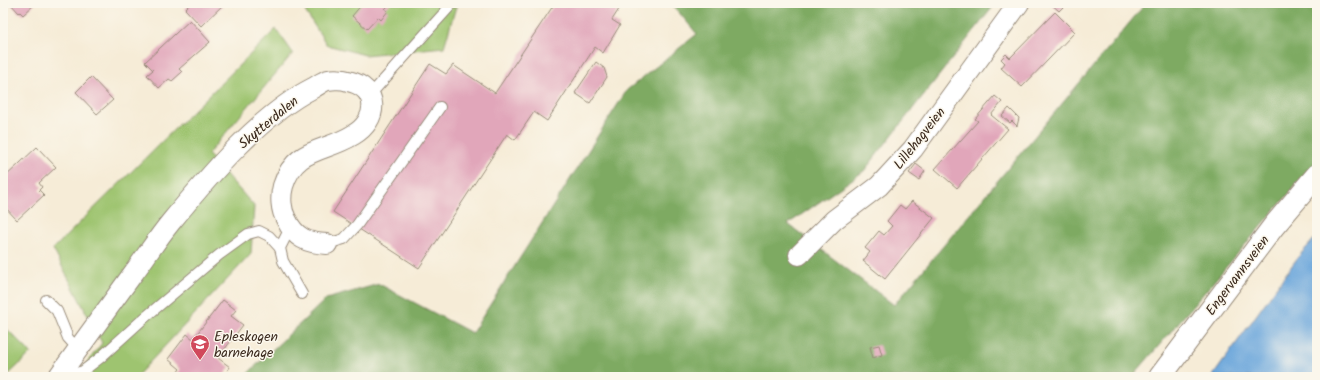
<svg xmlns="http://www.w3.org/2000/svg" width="1320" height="380" font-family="Kalam,sans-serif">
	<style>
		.green { fill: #9ec470; stroke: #6c7747 }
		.forest { fill: #7eaa62; stroke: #5c6a40 }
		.water { fill: #6aa6db; stroke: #52687c }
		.building { fill: #e1a6ba }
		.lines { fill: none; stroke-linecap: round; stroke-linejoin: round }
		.lane-casing { stroke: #988b7a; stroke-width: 12 }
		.street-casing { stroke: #988b7a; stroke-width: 22 }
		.secondary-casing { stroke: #988b7a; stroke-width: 24 }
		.lane { stroke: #fff; stroke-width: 10 }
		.street { stroke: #fff; stroke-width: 20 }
		.secondary { stroke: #fff; stroke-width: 22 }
		.labels { text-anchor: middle; stroke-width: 3; stroke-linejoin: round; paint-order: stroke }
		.street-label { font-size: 14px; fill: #3b2a1e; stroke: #fbf7ec }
		.poi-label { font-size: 14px; fill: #3b2a1e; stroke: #fbf7ec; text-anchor: start }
	</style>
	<rect width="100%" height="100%" fill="#fbf7ec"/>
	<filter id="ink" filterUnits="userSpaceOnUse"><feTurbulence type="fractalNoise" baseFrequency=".025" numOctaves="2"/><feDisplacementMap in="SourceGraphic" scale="8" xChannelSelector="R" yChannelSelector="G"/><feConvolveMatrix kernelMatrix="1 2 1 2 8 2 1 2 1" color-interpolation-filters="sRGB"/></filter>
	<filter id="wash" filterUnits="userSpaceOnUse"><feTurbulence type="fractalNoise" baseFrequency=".012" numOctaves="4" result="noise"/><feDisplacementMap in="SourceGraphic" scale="16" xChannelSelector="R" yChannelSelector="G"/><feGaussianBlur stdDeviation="0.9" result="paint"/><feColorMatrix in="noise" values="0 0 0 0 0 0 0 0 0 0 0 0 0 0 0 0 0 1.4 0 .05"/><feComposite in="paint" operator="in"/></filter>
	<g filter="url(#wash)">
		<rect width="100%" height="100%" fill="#f6ecd7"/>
		<!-- green -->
		<g class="green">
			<polygon points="314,3 457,3 444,47 365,55 327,45 305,11"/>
			<polygon points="276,29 293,53 208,154 254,206 251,254 136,377 76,377 102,343 53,249"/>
			<polygon points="4,326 31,353 6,377 3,377 3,328"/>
		</g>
		<!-- forest -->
		<polygon class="forest" points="671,3 996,3 864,171 788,224 894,305 1146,3 1317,3 1317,161 1132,377 244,377 326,299 379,284 472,333 627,90 697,34"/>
		<!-- water -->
		<polygon class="water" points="1317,236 1317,377 1212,377 1298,257"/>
		<g id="blocks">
			<!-- building -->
			<g class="building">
				<polygon points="10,3 36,3 23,15 20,12 19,13"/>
				<polygon points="191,3 223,3 224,4 201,26 185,9"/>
				<polygon points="363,3 391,3 385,9 388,11 381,20 378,17 367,29 352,16"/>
				<polygon points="555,3 623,3 612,20 620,25 603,53 595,47 547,121 534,112 515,140 507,134 419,268 333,212 430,64 446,74 453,65 495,93"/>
				<polygon points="1050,3 1067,3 1059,11"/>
				<polygon points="1055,12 1075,32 1022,87 1001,68 1005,63 1001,59 1006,54 1010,58"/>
				<polygon points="190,20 210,42 179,69 182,72 172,81 169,79 159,88 147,75 153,70 145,62"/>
				<polygon points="596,62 604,68 607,77 590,103 575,93"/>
				<polygon points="91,77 113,100 97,114 76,92"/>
				<polygon points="995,96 1002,102 991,115 1008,129 957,188 935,169 978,121 975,119"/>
				<polygon points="1009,108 1019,118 1017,126 1012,121 1010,123 1002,116"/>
				<polygon points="37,147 56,167 39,183 42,187 39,190 44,195 17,220 3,205 3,179"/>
				<polygon points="916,164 925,171 919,180 909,173"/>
				<polygon points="912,201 934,218 885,279 863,261 870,252 865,248 879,231 884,235 892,226 887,221 900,205 905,209"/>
				<polygon points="223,300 236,310 231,316 243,325 218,358 230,367 223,377 174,377 180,369 168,359 187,334 193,339"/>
				<polygon points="879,345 882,355 873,358 870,347"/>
			</g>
		</g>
	</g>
	<g filter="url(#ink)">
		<use href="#blocks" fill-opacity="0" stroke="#988b7a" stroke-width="1"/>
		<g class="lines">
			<!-- lane casing -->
			<g class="lane-casing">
				<g id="lane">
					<polyline points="370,95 453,3"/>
					<polyline points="290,228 280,248 283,261 302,294"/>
					<polyline points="327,244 344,239 357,225 440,107"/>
					<polyline points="46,300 57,311 68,338 78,349"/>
					<polyline points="63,377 83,371 100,358 142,320 219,255 248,234 259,231 269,236 280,248"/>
				</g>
			</g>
			<!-- street casing -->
			<g class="street-casing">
				<g id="street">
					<polyline points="799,255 834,220 879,186 913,149 1019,3"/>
					<path d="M58,377c25,-34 49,-68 74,-102 13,-17 25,-36 38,-52 38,-46 90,-108 143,-135 4,-2 10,-7 15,-8 5,-1 15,-1 20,1 32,7 31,39 5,54 -29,18 -58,12 -70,51 -3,11 -2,24 3,33 9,19 21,24 41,25"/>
				</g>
			</g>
			<!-- secondary casing -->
			<g class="secondary-casing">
				<polyline id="secondary" points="1160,377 1273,227 1317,175"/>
			</g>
			<!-- lane -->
			<use href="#lane" class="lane"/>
			<!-- street -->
			<use href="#street" class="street"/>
			<!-- secondary -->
			<use href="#secondary" class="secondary"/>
		</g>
	</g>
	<!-- icons -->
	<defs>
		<g id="school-pin" transform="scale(1)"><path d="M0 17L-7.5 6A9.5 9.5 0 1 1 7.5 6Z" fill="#d1495b" stroke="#fbf7ec"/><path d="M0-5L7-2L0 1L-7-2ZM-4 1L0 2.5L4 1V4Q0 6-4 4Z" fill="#fff"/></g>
	</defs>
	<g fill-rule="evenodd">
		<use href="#school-pin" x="200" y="344"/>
	</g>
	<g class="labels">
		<!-- street labels -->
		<g class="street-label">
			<text transform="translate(268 122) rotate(-40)" y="5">Skytterdalen</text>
			<text transform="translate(919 138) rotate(-52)" y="5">Lillehagveien</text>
			<text transform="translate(1237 275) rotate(-53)" y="5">Engervannsveien</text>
		</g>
		<!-- poi labels -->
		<g class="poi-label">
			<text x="214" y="341">Epleskogen<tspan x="214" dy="16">barnehage</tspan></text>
		</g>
	</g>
	<!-- margin -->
	<rect width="1320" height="380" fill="none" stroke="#fbf7ec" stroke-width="16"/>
</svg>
